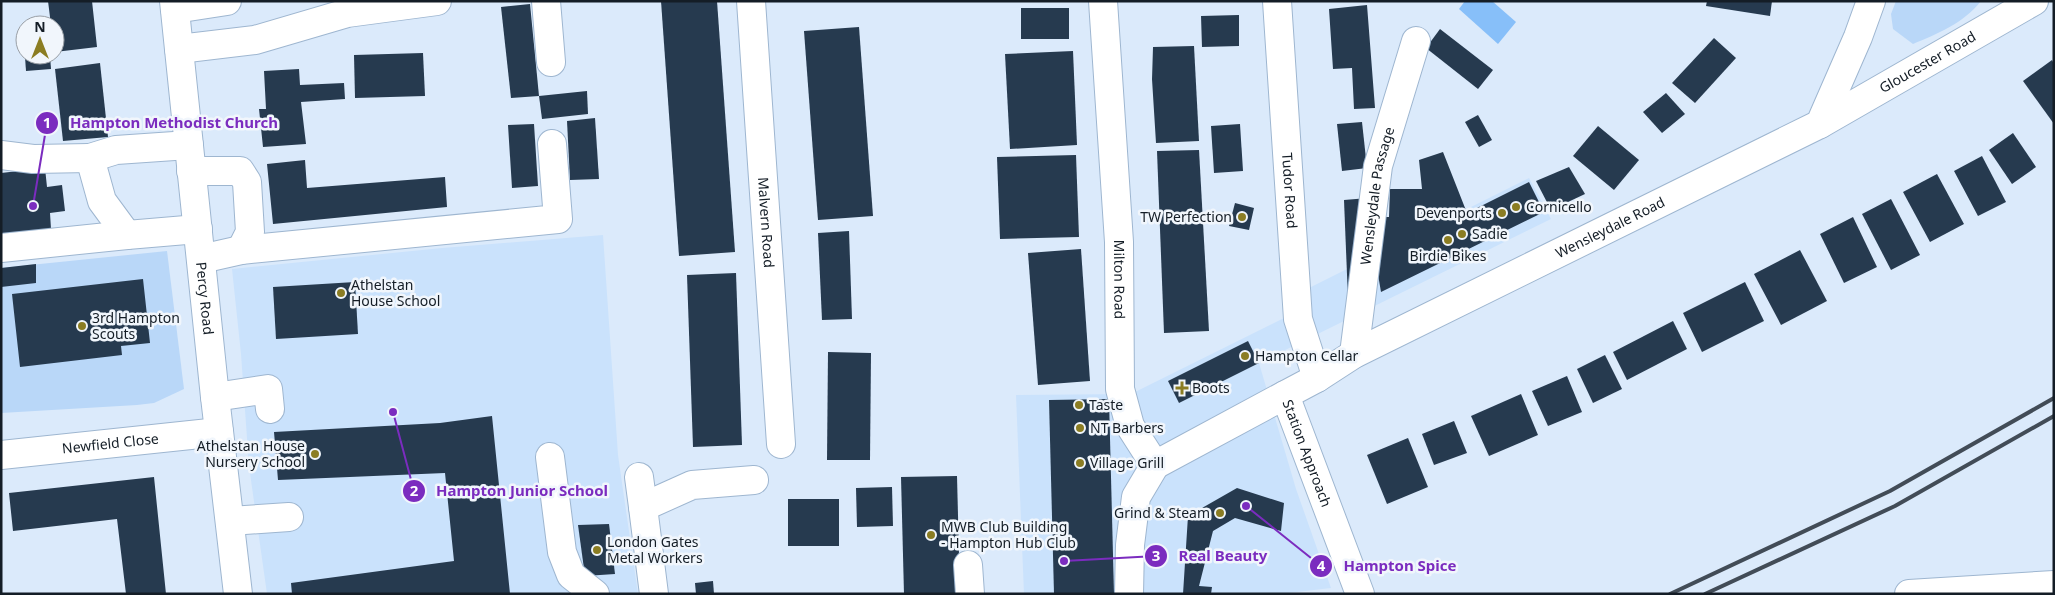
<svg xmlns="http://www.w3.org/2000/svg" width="2055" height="595" font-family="'Noto Sans',sans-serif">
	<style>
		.built { fill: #cae2fc }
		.green { fill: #b9d7f8 }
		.water { fill: #87bff9 }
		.building { fill: #263a4f }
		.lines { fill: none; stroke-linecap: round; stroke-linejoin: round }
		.minor-casing { stroke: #9eb6d0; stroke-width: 30 }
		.minor { stroke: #fff; stroke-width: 28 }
		.rail { stroke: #424c57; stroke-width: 4 }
		.poi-dot { fill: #8b7d23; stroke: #f1f6fc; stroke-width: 2 }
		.labels { text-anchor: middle; stroke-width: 5; stroke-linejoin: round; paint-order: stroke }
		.street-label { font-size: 14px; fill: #141d26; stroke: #f1f6fc }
		.poi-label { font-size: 14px; fill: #141d26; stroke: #f1f6fc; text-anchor: start }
		.leader { fill: none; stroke: #7b2cbf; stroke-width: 2 }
		.callout-dot { fill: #7b2cbf; stroke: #f1f6fc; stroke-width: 2 }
		.mark-label { font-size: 15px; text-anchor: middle; font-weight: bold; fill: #fff }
		.callout-label { font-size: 15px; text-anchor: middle; font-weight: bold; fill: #7b2cbf; stroke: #f1f6fc; stroke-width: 5; stroke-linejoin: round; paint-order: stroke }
	</style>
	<rect width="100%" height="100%" fill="#dbeafb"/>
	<!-- built -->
	<g class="built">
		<polygon points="1529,178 1551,219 1259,363 1296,489 1331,588 1280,594 1024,594 1016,395 1131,394 1312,304 1309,288"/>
		<polygon points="603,235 618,455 638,594 267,594 249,466 241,354 232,269 442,248"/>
	</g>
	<!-- green -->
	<g class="green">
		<path d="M1896,1h85c-17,22 -44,33 -68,43l-20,-15 -2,-15z"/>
		<polygon points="167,251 184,389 154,403 137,405 1,413 1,268"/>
	</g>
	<!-- water -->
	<polygon class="water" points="1465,1 1492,1 1516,22 1498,44 1459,9"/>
	<!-- building -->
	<g class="building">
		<polygon points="48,1 92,1 97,47 55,52 55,25 51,25"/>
		<polygon points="661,1 717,1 735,252 679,256"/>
		<polygon points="1707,1 1772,1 1770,16 1706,6"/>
		<polygon points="530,4 539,96 511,98 501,7"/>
		<polygon points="1367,5 1375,108 1354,109 1352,68 1333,69 1329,9"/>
		<rect x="1021" y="8" width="48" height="31"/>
		<polygon points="1239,15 1239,46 1202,47 1201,16"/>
		<polygon points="859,27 873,216 818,220 804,31"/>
		<polygon points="1440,29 1493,70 1478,89 1426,48"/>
		<polygon points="1714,38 1736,58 1695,103 1672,83"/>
		<polygon points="1194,46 1199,141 1156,143 1152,79 1153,47"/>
		<polygon points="1073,51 1077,145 1010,149 1005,54"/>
		<polygon points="423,53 425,96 355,98 354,55"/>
		<polygon points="50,55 51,69 26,71 25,57"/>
		<polygon points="2052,60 2054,64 2054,124 2023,81"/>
		<polygon points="100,63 108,137 63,141 55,69"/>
		<polygon points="299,69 300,85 344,83 345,99 301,102 306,144 263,147 259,109 266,109 264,71"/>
		<polygon points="587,91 588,114 542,119 539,96"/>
		<polygon points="1666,93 1685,114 1662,133 1643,112"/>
		<polygon points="1478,115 1492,140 1479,147 1465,122"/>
		<polygon points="595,118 599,179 570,180 567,121"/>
		<polygon points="1362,122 1367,168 1342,171 1337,124"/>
		<polygon points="534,124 538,186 512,188 508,125"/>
		<polygon points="1240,124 1243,171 1214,173 1211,126"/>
		<polygon points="1598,126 1639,160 1614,190 1573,156"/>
		<polygon points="2013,133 2036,167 2012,184 1989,150"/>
		<polygon points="1199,150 1209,331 1164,333 1157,151"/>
		<polygon points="1443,152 1467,213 1529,182 1544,212 1381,292 1375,257 1380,217 1389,217 1390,189 1422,189 1419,160"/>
		<polygon points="1076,155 1079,237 1000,239 997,157"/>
		<polygon points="1982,156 2006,202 1978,216 1954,171"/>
		<polygon points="305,160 307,188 445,177 447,207 273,224 267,164"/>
		<polygon points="1569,167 1585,194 1551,210 1536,181"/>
		<polygon points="45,168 47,187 62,185 65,211 50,213 51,229 1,234 1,173"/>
		<polygon points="1937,174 1964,224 1930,242 1903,192"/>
		<polygon points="1368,198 1348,299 1344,200"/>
		<polygon points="1891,199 1920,255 1891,270 1862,214"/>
		<polygon points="1235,203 1254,208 1249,230 1229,226"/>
		<polygon points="1853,217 1877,267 1844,283 1820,234"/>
		<polygon points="849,231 852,319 822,320 818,233"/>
		<polygon points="1081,249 1090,381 1038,385 1028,253"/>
		<polygon points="1800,250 1827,301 1781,325 1754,274"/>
		<polygon points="36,264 36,283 1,287 1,268"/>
		<polygon points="736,273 742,445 693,447 687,275"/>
		<polygon points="143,279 150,343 121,346 122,355 20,367 12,294"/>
		<polygon points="355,282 358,334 276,339 273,287"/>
		<polygon points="1745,282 1764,321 1702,352 1683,313"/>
		<polygon points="1673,321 1687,349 1627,380 1613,352"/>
		<polygon points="1248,341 1259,363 1179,403 1168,381"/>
		<polygon points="828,352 871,353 870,460 827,460"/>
		<polygon points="1605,355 1622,389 1593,403 1577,369"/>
		<polygon points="1567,376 1582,412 1548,426 1532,391"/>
		<polygon points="1521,394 1538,435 1489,456 1471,416"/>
		<polygon points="1109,399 1114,594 1054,594 1049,400"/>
		<polygon points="492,416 510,594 292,594 291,583 454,561 445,473 278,480 274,432 440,423"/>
		<polygon points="1454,421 1467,453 1434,465 1422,434"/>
		<polygon points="1408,438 1428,487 1387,504 1367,455"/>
		<polygon points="957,476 960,594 904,594 901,477"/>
		<polygon points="154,477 166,594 126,594 117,519 13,531 9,493"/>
		<polygon points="892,487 893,526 857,527 856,488"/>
		<polygon points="1237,488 1284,503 1281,531 1235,518 1213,531 1199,586 1212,587 1211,594 1183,594 1188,516"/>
		<rect x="788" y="499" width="51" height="47"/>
		<polygon points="609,524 615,574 585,576 578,525"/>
		<polygon points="713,581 714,594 696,594 695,583"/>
	</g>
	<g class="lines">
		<!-- minor casing -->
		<g class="minor-casing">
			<g id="minor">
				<path id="s1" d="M174,1l41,396 23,197"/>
				<polyline points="546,1 551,62"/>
				<path id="s2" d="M751,1l30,443"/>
				<path id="s3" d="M1103,1l16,241 1,147 10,37 25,39"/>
				<path id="s4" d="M1277,1l21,318 19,59"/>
				<polyline points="175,9 227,1"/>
				<polyline points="179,49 255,40 347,13 437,1"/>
				<path id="s5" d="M1820,124l214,-123"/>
				<polyline points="189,145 116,150 90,158 102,201 127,235 198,229"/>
				<polyline points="1,155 33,159 90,158"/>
				<polyline points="191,171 240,171 247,182 250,232 241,250"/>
				<polyline points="1,248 127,235"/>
				<polyline points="201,259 241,250 558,219 552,144"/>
				<path id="s6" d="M1354,354l24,-188 38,-125"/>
				<path id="s7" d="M1285,395l32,-17 37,-24 466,-230 38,-87 13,-36"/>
				<polyline points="215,397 268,389 270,409"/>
				<path id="s8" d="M1,455l218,-23"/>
				<polyline points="550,457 562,552 571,575 595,594"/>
				<path id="s9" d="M1155,465l130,-70 75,199"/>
				<polyline points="639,477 643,507"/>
				<polyline points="230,521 289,517"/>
				<polyline points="968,565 970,594"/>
				<polyline points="654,594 643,507 692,485 754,480"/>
				<polyline points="1129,594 1130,545 1136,497 1155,465"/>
				<polyline points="1909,594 2054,585"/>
			</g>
		</g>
		<!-- minor -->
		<use href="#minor" class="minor"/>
		<!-- rail -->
		<g class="rail">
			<polyline points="1670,594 1890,491 2054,398"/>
			<polyline points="1705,594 1895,506 2054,416"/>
		</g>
	</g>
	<!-- markers -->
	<g class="poi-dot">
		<circle cx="1516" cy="207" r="5"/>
		<circle cx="1502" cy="213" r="5"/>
		<circle cx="1242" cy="217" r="5"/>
		<circle cx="1462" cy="234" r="5"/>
		<circle cx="1448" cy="240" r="5"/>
		<circle cx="341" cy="293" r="5"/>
		<circle cx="82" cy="326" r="5"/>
		<circle cx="1245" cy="356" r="5"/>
		<path d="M1179.5 380.5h5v5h5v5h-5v5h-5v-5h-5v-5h5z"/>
		<circle cx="1079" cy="405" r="5"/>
		<circle cx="1080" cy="428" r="5"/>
		<circle cx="315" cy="454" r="5"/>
		<circle cx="1080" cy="463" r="5"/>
		<circle cx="1220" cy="513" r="5"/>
		<circle cx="931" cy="535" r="5"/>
		<circle cx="597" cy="550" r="5"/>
	</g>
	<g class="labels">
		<!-- street labels -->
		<g class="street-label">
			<text dy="5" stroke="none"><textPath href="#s5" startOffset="124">Gloucester Road</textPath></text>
			<text dy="5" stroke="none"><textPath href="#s4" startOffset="190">Tudor Road</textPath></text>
			<text dy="5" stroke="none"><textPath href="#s6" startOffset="160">Wensleydale Passage</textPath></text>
			<text dy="5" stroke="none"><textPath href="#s2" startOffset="222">Malvern Road</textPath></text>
			<text dy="5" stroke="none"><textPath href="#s7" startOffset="366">Wensleydale Road</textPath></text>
			<text dy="5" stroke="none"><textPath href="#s3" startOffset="279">Milton Road</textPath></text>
			<text dy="5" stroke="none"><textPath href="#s1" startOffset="299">Percy Road</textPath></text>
			<text dy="5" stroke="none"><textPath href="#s8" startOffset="110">Newfield Close</textPath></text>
			<text dy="5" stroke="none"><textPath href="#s9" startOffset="210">Station Approach</textPath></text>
		</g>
		<!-- poi labels -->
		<g class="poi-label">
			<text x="1526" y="212">Cornicello</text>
			<text x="1492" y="218" text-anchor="end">Devenports</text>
			<text x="1232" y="222" text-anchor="end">TW Perfection</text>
			<text x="1472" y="239">Sadie</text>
			<text x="1448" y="261" text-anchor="middle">Birdie Bikes</text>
			<text x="351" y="290">Athelstan<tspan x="351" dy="16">House School</tspan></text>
			<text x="92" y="323">3rd Hampton<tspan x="92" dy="16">Scouts</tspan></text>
			<text x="1255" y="361">Hampton Cellar</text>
			<text x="1192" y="393">Boots</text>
			<text x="1089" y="410">Taste</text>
			<text x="1090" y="433">NT Barbers</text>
			<text x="305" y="451" text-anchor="end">Athelstan House<tspan x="305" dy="16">Nursery School</tspan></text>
			<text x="1090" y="468">Village Grill</text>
			<text x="1210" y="518" text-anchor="end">Grind &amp; Steam</text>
			<text x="941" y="532">MWB Club Building<tspan x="941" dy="16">- Hampton Hub Club</tspan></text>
			<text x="607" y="547">London Gates<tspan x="607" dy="16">Metal Workers</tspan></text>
		</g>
	</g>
	<!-- callouts -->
	<path class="leader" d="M33 206L47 123M393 412L414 491M1064 561L1156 556M1246 506L1321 566"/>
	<g class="callout-dot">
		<circle cx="33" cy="206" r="5"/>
		<circle cx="393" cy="412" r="5"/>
		<circle cx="1064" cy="561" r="5"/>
		<circle cx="1246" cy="506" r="5"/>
		<circle cx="47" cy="123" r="12"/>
		<circle cx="414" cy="491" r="12"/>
		<circle cx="1156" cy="556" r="12"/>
		<circle cx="1321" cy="566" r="12"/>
	</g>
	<g class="mark-label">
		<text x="47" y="128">1</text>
		<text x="414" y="496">2</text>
		<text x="1156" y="561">3</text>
		<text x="1321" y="571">4</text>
	</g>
	<g class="callout-label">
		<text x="174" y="128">Hampton Methodist Church</text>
		<text x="522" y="496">Hampton Junior School</text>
		<text x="1223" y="561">Real Beauty</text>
		<text x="1400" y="571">Hampton Spice</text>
	</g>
	<!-- border -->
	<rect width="2055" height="595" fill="none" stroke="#141d26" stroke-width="5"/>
	<!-- north arrow -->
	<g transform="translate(40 40)"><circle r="24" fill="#f1f6fc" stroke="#999fa6"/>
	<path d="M0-4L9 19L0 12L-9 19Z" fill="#8b7d23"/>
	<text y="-8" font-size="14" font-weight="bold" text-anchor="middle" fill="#141d26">N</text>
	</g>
</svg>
